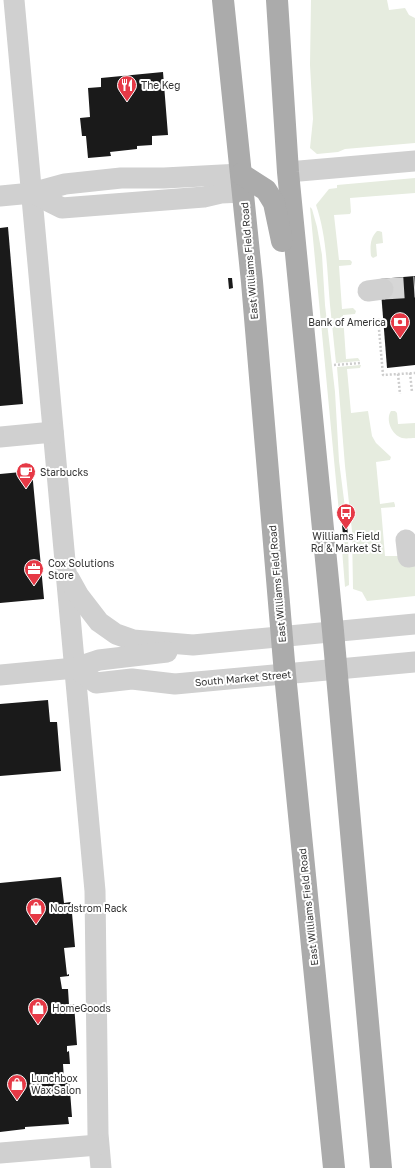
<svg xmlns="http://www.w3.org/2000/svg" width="415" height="1168" font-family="'Golos Text',sans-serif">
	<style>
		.green { fill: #e6ecdf }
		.building { fill: #1a1a1a }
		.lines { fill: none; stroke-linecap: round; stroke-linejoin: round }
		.minor-tunnel { stroke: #d6d6d6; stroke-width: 21; stroke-dasharray: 21 10; stroke-linecap: butt }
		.path { stroke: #cdcdcd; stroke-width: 2.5; stroke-dasharray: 2 2; stroke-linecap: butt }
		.minor { stroke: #d0d0d0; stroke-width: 21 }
		.major { stroke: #ababab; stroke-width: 22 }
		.labels { text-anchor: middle; stroke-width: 4; stroke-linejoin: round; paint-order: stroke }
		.poi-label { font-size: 10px; fill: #333; stroke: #fff; text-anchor: start }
		.street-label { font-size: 10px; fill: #333; stroke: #fff }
	</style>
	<rect width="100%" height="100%" fill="#fff"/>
	<!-- green -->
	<g class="green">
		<polygon points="311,0 387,0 389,10 405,8 409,15 415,18 415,143 345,149 338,152 317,154 310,148 313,119 310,65"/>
		<path d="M415,178v15l-65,5 1,14 -1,2 -16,1 5,45h11l2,2 -1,3 -12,1 3,43 11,-1 3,3 -1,3 -12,1 3,44 12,-1 2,3 -24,2c-2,-19 -4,-39 -6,-58 -3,-34 -3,-68 -14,-100l13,-16 8,-1v-3z"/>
		<polygon points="310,207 312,209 317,227 322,255 325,305 335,392 339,461 347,523 340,523"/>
		<path d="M377,231h2l3,1 1,11 -7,1 1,12 -4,2 -2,-2c-1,-9 -1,-18 6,-25z"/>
		<polygon points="361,365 360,368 347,369 351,413 368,411 372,436 376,443 391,457 390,460 376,462 380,504 394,502 395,505 395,507 381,508 385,556 398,556 399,563 415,561 415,596 367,601 362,592 353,589 352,531 345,466 337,367"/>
		<path d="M391,411h4l2,2 1,11 17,-1v15c-4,0 -9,1 -13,0 -10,-3 -17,-18 -11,-27z"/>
		<polygon points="341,537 348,537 349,585 345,587"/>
	</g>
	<!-- building -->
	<g class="building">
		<polygon points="163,72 168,135 152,136 152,145 137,146 137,149 110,152 111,156 88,158 86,136 82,136 80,118 90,117 88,88 101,87 101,78"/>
		<polygon points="8,227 23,404 0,406 0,228"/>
		<polygon points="415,276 415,365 387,368 380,279"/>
		<polygon points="228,278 232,278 233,288 229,289"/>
		<polygon points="32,471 44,599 0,603 0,474"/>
		<polygon points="342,525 347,525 348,535 343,535"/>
		<polygon points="48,700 50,722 57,722 61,771 0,776 0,704"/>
		<polygon points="61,877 64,903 71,902 75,947 64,948 67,975 69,974 69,976 60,977 62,989 68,989 69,1005 74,1004 77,1045 67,1046 67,1052 69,1051 70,1064 63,1064 64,1079 69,1078 72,1117 68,1117 69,1124 25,1127 25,1129 0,1132 0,883"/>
	</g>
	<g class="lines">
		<!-- minor-tunnel -->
		<polyline class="minor-tunnel" points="383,289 415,287"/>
		<!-- path -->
		<g class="path">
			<polyline points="378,318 383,375 415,373"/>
			<polyline points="334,365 361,363"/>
			<polyline points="410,373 412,392"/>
			<polyline points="398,374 400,394"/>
		</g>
		<!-- minor -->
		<g class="minor">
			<polyline points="14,0 95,891 98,1134 101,1168"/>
			<polyline points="288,172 415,161"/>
			<polyline points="32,193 62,208 204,197 221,193 243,192"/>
			<polyline points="0,196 32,193 65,184 121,178 164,178 241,174"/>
			<polyline points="368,291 383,289"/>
			<polyline points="0,437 53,432"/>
			<polyline points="406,540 408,557 415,556"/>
			<polyline points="69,578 79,596 99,622 116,634 133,640 193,645 415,624"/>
			<polyline points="75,668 96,683 132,679 175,684 415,662"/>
			<polyline points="0,675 75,668 99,660 167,652"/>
			<polyline points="0,1153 98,1145"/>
		</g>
		<!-- major -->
		<g class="major">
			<polyline points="223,0 252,282 285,674 334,1168"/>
			<polyline points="277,0 288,172 333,631 381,1168"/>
			<polyline points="241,174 266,190 274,203 282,241"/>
		</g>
	</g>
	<!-- icons -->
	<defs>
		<g id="restaurant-pin" transform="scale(1)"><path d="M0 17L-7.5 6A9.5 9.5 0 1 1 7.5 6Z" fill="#e63946" stroke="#fff"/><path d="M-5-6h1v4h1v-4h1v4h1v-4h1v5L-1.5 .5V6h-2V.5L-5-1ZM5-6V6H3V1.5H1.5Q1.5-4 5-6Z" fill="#fff"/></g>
		<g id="bank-pin" transform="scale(1)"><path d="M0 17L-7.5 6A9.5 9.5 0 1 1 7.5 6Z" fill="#e63946" stroke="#fff"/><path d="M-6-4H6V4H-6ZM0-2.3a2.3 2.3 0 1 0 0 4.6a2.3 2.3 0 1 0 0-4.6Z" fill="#fff"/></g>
		<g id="cafe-pin" transform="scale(1)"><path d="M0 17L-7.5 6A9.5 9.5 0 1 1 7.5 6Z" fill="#e63946" stroke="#fff"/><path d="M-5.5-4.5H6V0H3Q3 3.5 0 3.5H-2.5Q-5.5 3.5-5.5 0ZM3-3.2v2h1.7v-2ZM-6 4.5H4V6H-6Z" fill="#fff"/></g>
		<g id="bus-pin" transform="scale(1)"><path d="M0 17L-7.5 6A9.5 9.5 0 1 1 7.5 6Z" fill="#e63946" stroke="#fff"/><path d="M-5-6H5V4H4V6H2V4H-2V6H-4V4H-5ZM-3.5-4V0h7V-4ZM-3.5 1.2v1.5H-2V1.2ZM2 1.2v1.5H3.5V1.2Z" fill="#fff"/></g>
		<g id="office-pin" transform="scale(1)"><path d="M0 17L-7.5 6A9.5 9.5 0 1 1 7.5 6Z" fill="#e63946" stroke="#fff"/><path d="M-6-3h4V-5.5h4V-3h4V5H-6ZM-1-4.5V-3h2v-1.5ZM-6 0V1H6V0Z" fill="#fff"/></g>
		<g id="shop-pin" transform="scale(1)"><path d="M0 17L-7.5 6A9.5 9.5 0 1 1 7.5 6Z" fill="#e63946" stroke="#fff"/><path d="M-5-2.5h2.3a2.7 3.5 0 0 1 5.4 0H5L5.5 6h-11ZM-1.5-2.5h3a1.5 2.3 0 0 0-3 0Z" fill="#fff"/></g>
	</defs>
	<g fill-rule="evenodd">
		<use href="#restaurant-pin" x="127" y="85"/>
		<use href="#bank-pin" x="400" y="322"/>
		<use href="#cafe-pin" x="26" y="472"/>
		<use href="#bus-pin" x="346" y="513"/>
		<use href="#office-pin" x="34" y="569"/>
		<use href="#shop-pin" x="36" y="908"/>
		<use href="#shop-pin" x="38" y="1008"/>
		<use href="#shop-pin" x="17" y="1084"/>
	</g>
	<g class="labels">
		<!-- poi labels -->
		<g class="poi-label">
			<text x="141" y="89">The Keg</text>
			<text x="386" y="326" text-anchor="end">Bank of America</text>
			<text x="40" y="476">Starbucks</text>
			<text x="346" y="540" text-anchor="middle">Williams Field<tspan x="346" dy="12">Rd &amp; Market St</tspan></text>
			<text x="48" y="567">Cox Solutions<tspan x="48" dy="12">Store</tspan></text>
			<text x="50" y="912">Nordstrom Rack</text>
			<text x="52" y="1012">HomeGoods</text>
			<text x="31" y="1082">Lunchbox<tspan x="31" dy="12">Wax Salon</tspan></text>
		</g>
		<!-- street labels -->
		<g class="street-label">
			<text transform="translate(249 261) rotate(-95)" y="4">East Williams Field Road</text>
			<text transform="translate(277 584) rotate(-95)" y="4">East Williams Field Road</text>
			<text transform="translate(243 678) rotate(-5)" y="4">South Market Street</text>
			<text transform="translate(308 907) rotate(-96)" y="4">East Williams Field Road</text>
		</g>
	</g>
</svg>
